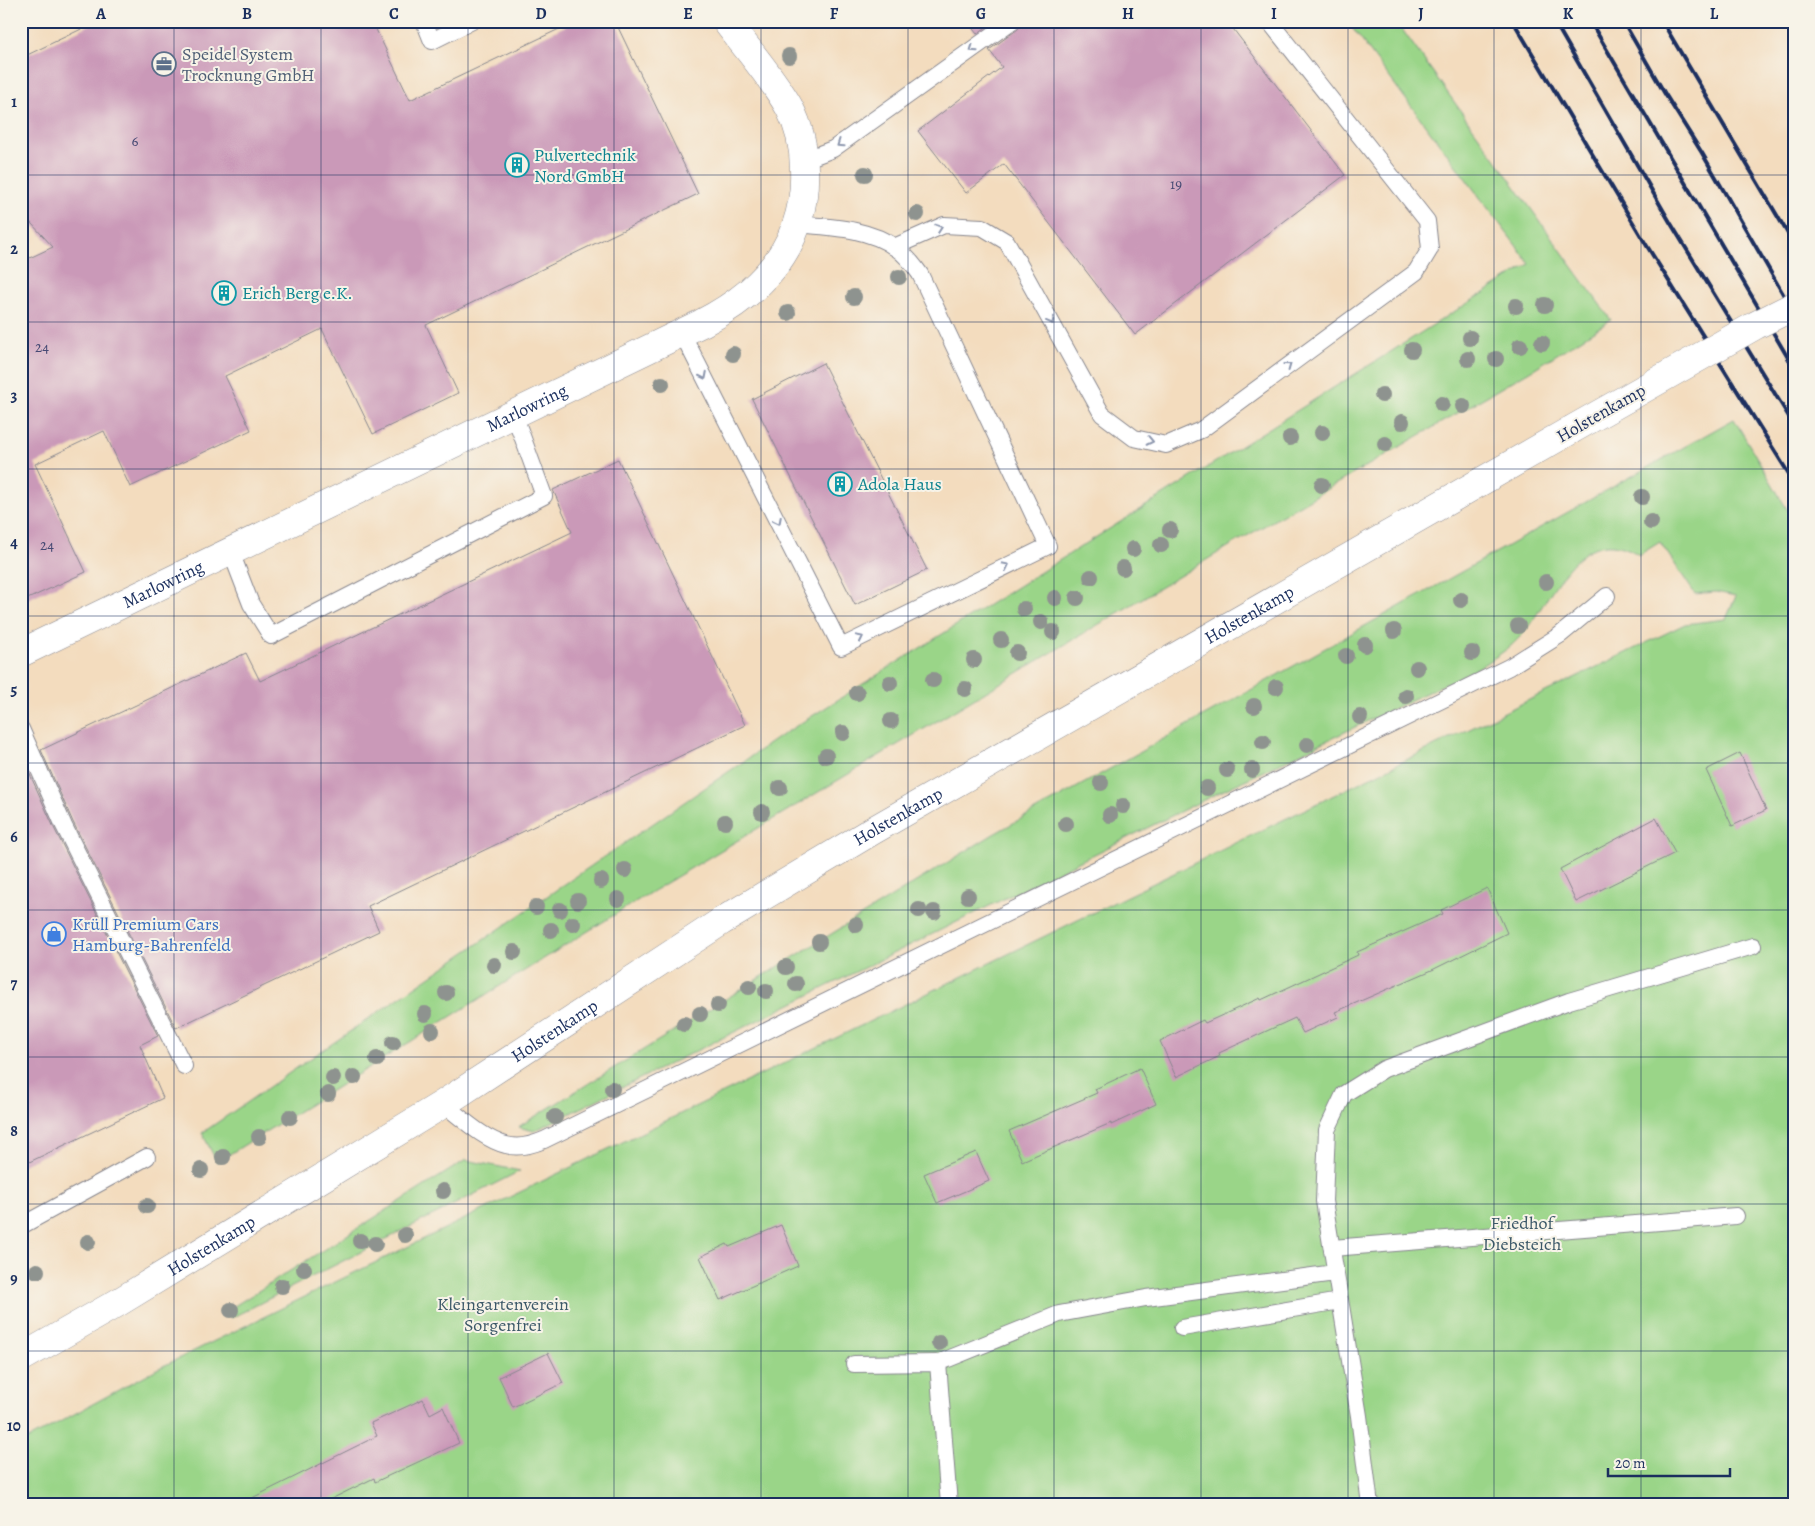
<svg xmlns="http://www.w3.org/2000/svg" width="1815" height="1526" font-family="Alegreya,serif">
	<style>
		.green { fill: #9ad588; stroke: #5a8273 }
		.building { fill: #ca99b8 }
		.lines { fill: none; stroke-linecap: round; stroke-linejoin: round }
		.lane-casing { stroke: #87868e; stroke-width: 18 }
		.street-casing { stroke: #87868e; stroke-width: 29 }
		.secondary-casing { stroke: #87868e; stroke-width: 29 }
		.lane { stroke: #fff; stroke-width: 16 }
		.street { stroke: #fff; stroke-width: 28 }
		.secondary { stroke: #fff; stroke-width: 28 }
		.rail { stroke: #1b2f5e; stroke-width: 4 }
		.secondary-bridge-casing { stroke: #87868e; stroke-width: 29; stroke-linecap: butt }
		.secondary-bridge { stroke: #fff; stroke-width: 28 }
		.tree { fill: #8e938f }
		.oneway { stroke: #8d97ae }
		.grid { fill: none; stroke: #1b2f5e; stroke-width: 1; stroke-opacity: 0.55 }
		.labels { text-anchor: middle; stroke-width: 4; stroke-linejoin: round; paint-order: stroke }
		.number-label { font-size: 15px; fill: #474a74 }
		.service-label { font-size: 18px; fill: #4e5e75; stroke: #f7f3e8; text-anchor: start }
		.culture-label { font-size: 18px; fill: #0d838f; stroke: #f7f3e8; text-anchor: start }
		.street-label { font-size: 18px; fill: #1b2f5e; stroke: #f7f3e8 }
		.shop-label { font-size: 18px; fill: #366cbe; stroke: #f7f3e8; text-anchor: start }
		.park-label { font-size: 18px; fill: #3b5868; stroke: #f7f3e8 }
		.neatline { fill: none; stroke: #1b2f5e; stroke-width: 2 }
		.grid-label { font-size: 16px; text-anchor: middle; font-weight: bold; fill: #1b2f5e }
	</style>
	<rect width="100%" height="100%" fill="#f7f3e8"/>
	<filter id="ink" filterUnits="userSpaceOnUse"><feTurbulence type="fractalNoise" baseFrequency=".02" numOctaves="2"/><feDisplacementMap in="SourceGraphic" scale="10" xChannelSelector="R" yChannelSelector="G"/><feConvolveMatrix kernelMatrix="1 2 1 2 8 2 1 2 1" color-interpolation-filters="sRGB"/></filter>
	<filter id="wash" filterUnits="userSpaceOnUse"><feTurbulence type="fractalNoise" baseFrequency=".0096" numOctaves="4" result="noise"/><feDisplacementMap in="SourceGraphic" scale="20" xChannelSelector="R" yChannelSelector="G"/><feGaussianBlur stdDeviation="1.12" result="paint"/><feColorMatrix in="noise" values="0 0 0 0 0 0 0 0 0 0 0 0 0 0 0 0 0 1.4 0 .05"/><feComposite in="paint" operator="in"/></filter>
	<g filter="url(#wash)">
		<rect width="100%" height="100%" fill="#f3dcbe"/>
		<!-- green -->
		<g class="green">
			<polygon points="1347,21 1396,21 1611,320 1535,368 1233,544 643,897 217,1162 202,1133 782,735 1530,264"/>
			<path d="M1734,419l60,102v984h-1773v-62l136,-74 1528,-745 41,-5 10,-23 -21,-4 -20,2 -35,-52 -21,13c-62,-40 -87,49 -121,84 -11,12 -26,20 -40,29l-258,124 -686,339 -16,-4 474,-292z"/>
			<polygon points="466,1160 520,1171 231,1318 228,1310"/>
		</g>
		<g id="blocks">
			<!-- building -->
			<g class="building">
				<polygon points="98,21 372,21 410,100 576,21 615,21 698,194 426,325 458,393 373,434 322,329 225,376 251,430 130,487 104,431 35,464 86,572 21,602 21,262 53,247 21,212 21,58"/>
				<polygon points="967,21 994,21 977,34"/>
				<polygon points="1022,21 1227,21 1345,175 1135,335 1004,164 966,193 918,131 1002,67 989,50 1018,29"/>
				<polygon points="823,363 927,570 855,605 752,399"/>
				<polygon points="618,459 745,725 368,906 379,931 176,1028 73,822 41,750 246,653 260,681 572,532 553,490"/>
				<polygon points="1740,753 1766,810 1732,826 1706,770"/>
				<polygon points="23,759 55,830 158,1036 140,1045 163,1098 21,1166 21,760"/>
				<polygon points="1656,818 1675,853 1576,902 1560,869"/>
				<polygon points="1487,888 1507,933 1432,970 1335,1012 1338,1017 1303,1033 1295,1018 1219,1053 1220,1056 1176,1077 1160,1041 1203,1020 1205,1023 1260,998 1261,1000 1358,955 1357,952 1443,914 1441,910"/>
				<polygon points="1140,1068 1156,1104 1111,1125 1111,1123 1022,1161 1009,1131 1097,1093 1095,1089"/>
				<polygon points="976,1152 989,1181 937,1203 924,1174"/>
				<polygon points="781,1225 798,1266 720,1300 700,1257 727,1244 729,1247"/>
				<polygon points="548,1353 563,1383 513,1407 499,1377"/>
				<polygon points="423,1399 430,1414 443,1407 459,1443 375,1482 374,1478 319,1505 238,1505 377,1436 371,1423"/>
			</g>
		</g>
	</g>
	<g filter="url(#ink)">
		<use href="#blocks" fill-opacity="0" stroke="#87868e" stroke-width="1"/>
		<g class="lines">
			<!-- lane casing -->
			<g class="lane-casing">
				<g id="lane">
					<polyline points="424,21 432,41 472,21"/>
					<polyline points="804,160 833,149 1012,21"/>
					<polyline points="894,247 944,225 982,227 1007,242 1102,414 1134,438 1166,445 1201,430 1416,272 1430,249 1427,221 1269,21"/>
					<path d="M682,333l159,314 207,-101 -128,-272c-7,-10 -14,-19 -24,-26 -27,-20 -66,-21 -99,-24"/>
					<polyline points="231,552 251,604 271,636 544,496 514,414"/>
					<polyline points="21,729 64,826 184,1066"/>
					<path d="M443,1104c19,14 40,35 63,41 13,4 26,0 38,-5l965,-473 51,-32 47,-39"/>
					<polyline points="21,1226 147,1157"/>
					<polyline points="1332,1248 1736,1216"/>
					<polyline points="1182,1328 1340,1301"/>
					<polyline points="938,1363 1059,1314 1146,1298 1335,1273"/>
					<polyline points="854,1364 938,1363 949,1505"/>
					<polyline points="1370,1505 1359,1416 1324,1201 1327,1130 1344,1094 1384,1069 1569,1001 1753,946"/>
				</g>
			</g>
			<!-- street casing -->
			<g class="street-casing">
				<g id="street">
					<path id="s1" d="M21,653l681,-330c62,-32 105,-80 102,-154 0,-21 -5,-43 -15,-62 -17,-30 -42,-58 -63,-86"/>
				</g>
			</g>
			<!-- secondary casing -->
			<g class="secondary-casing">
				<g id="secondary">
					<path id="s2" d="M21,1358l98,-56 324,-198 279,-183 150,-90 699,-401"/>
				</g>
			</g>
			<!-- lane -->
			<use href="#lane" class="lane"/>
			<!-- street -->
			<use href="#street" class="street"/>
			<!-- secondary -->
			<use href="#secondary" class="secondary"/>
			<!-- rail -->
			<g class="rail">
				<polyline points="1513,21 1647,246 1794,482"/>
				<polyline points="1554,21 1670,222 1794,425"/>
				<polyline points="1590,21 1794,368"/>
				<polyline points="1623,21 1665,94 1702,153 1794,313"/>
				<polyline points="1662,21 1794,244"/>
			</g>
			<!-- secondary-bridge casing -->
			<g class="secondary-bridge-casing">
				<polyline id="secondary-bridge" points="1571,430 1756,325 1794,306"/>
			</g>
			<!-- secondary-bridge -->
			<use href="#secondary-bridge" class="secondary-bridge"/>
		</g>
		<!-- trees -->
		<g class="tree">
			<circle cx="789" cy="56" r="8"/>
			<circle cx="865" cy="174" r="8"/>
			<circle cx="917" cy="214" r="8"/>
			<circle cx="899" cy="277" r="8"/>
			<circle cx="854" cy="297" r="8"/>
			<circle cx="1545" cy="305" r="8"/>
			<circle cx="1516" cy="306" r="8"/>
			<circle cx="788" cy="313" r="8"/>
			<circle cx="1470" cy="338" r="8"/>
			<circle cx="1542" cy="343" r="8"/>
			<circle cx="1520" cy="346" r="8"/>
			<circle cx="1412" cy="350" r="8"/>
			<circle cx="733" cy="354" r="8"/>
			<circle cx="1468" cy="359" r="8"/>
			<circle cx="1496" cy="359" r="8"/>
			<circle cx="662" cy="384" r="8"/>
			<circle cx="1382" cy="395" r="8"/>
			<circle cx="1442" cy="404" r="8"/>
			<circle cx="1463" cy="406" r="8"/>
			<circle cx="1402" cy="422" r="8"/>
			<circle cx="1322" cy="433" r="8"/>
			<circle cx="1290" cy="438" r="8"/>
			<circle cx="1385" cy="444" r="8"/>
			<circle cx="1322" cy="485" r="8"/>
			<circle cx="1642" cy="497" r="8"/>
			<circle cx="1651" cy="522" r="8"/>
			<circle cx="1170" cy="530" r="8"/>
			<circle cx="1161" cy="545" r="8"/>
			<circle cx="1133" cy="549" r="8"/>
			<circle cx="1123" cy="568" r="8"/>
			<circle cx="1091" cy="577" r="8"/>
			<circle cx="1546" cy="582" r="8"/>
			<circle cx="1055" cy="598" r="8"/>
			<circle cx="1077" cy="598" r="8"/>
			<circle cx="1461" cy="600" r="8"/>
			<circle cx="1024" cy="609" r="8"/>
			<circle cx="1041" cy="622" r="8"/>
			<circle cx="1518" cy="626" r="8"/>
			<circle cx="1394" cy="631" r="8"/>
			<circle cx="1053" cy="632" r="8"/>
			<circle cx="1001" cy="640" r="8"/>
			<circle cx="1365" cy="645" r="8"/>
			<circle cx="1017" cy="653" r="8"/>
			<circle cx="1472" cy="653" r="8"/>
			<circle cx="1346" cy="656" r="8"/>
			<circle cx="974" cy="660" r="8"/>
			<circle cx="1417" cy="668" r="8"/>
			<circle cx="933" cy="680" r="8"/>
			<circle cx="890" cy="683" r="8"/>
			<circle cx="1276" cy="687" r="8"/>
			<circle cx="965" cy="689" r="8"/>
			<circle cx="857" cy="693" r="8"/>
			<circle cx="1406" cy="696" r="8"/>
			<circle cx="1254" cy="706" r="8"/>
			<circle cx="1360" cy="717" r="8"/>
			<circle cx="891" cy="721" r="8"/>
			<circle cx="843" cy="733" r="8"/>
			<circle cx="1263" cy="742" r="8"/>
			<circle cx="1307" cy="745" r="8"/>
			<circle cx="826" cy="756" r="8"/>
			<circle cx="1227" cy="770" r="8"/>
			<circle cx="1252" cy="770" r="8"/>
			<circle cx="1101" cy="783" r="8"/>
			<circle cx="780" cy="788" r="8"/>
			<circle cx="1207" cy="788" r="8"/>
			<circle cx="1123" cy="806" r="8"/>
			<circle cx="762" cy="812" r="8"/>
			<circle cx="1110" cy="815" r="8"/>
			<circle cx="725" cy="822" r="8"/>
			<circle cx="1066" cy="824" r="8"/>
			<circle cx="625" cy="870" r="8"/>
			<circle cx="601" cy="881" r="8"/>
			<circle cx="968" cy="896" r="8"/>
			<circle cx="618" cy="899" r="8"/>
			<circle cx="578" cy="901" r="8"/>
			<circle cx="536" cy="907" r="8"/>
			<circle cx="560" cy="910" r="8"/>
			<circle cx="919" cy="910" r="8"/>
			<circle cx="934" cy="912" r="8"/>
			<circle cx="573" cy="924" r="8"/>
			<circle cx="856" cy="925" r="8"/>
			<circle cx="551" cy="930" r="8"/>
			<circle cx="819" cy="942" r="8"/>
			<circle cx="514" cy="952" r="8"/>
			<circle cx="494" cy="965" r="8"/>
			<circle cx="786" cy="967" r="8"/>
			<circle cx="796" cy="984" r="8"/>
			<circle cx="749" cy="987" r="8"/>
			<circle cx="766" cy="991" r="8"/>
			<circle cx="446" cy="993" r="8"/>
			<circle cx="718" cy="1005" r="8"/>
			<circle cx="425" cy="1014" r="8"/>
			<circle cx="700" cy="1014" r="8"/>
			<circle cx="684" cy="1024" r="8"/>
			<circle cx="432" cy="1031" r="8"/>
			<circle cx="393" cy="1043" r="8"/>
			<circle cx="377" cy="1059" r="8"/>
			<circle cx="354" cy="1077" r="8"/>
			<circle cx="333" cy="1078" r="8"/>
			<circle cx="612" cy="1089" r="8"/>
			<circle cx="328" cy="1094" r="8"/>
			<circle cx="290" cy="1117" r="8"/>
			<circle cx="555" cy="1117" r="8"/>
			<circle cx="259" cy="1137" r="8"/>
			<circle cx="223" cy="1157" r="8"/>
			<circle cx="201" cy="1170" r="8"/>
			<circle cx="443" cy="1191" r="8"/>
			<circle cx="147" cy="1206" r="8"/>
			<circle cx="405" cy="1235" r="8"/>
			<circle cx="360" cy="1241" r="8"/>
			<circle cx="88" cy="1242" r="8"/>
			<circle cx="375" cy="1244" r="8"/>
			<circle cx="304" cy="1269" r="8"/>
			<circle cx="37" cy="1271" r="8"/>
			<circle cx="282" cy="1286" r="8"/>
			<circle cx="231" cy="1310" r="8"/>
			<circle cx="939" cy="1343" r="8"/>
		</g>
		<!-- one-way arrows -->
		<defs><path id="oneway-chevron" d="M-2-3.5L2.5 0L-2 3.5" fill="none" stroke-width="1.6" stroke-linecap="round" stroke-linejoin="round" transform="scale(1.25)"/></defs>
		<g class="oneway">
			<use href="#oneway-chevron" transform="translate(973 49) rotate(145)"/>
			<use href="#oneway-chevron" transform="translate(840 144) rotate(145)"/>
			<use href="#oneway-chevron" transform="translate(939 228) rotate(-19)"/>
			<use href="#oneway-chevron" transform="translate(1051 321) rotate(61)"/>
			<use href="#oneway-chevron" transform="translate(1288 366) rotate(-36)"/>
			<use href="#oneway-chevron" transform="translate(704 376) rotate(63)"/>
			<use href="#oneway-chevron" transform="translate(1150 441) rotate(12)"/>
			<use href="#oneway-chevron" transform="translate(778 521) rotate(63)"/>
			<use href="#oneway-chevron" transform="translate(1006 566) rotate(-26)"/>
			<use href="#oneway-chevron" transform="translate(860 638) rotate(-26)"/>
		</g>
	</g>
	<!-- grid -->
	<path class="grid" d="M174,21v1484M321,21v1484M468,21v1484M614,21v1484M761,21v1484M908,21v1484M1054,21v1484M1201,21v1484M1348,21v1484M1494,21v1484M1641,21v1484M21,175h1773M21,322h1773M21,469h1773M21,616h1773M21,763h1773M21,910h1773M21,1057h1773M21,1204h1773M21,1351h1773"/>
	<!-- icons -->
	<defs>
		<g id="office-ring" transform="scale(1.25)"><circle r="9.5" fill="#f7f3e8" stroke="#5c6f8a" stroke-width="1.5"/><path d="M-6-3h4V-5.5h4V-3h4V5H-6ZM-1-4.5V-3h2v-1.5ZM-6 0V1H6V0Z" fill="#5c6f8a"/></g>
		<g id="building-ring" transform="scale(1.25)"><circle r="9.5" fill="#f7f3e8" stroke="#0f9aa8" stroke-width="1.5"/><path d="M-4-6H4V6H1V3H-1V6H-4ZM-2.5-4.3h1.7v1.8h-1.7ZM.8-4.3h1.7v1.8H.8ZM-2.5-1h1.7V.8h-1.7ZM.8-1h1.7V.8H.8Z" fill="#0f9aa8"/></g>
		<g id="shop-ring" transform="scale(1.25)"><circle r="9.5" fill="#f7f3e8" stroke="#3f7fe0" stroke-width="1.5"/><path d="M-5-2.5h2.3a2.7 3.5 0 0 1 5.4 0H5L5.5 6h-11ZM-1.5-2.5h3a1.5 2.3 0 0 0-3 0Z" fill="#3f7fe0"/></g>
	</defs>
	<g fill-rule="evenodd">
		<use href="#office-ring" x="164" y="64"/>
		<use href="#building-ring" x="517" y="165"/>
		<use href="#building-ring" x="224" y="293"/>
		<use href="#building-ring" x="840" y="484"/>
		<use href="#shop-ring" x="54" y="934"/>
	</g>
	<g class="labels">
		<!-- number labels -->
		<g class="number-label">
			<text x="135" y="146">6</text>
			<text x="1176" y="189">19</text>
			<text x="42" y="352">24</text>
			<text x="47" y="550">24</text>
		</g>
		<!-- service labels -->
		<g class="service-label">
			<text x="182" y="60">Speidel System<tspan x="182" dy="21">Trocknung GmbH</tspan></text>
		</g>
		<!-- culture labels -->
		<g class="culture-label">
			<text x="534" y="161">Pulvertechnik<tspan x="534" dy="21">Nord GmbH</tspan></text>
			<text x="242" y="299">Erich Berg e.K.</text>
			<text x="858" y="490">Adola Haus</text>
		</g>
		<!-- street labels -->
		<g class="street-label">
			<text dy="6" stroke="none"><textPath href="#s1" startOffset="562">Marlowring</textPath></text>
			<text transform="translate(1601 413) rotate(-30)" y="6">Holstenkamp</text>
			<text dy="6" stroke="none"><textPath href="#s1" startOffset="158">Marlowring</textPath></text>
			<text dy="6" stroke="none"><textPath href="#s2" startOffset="1436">Holstenkamp</textPath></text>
			<text dy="6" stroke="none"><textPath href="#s2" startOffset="1031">Holstenkamp</textPath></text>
			<text dy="6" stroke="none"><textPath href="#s2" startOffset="626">Holstenkamp</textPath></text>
			<text dy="6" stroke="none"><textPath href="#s2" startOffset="221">Holstenkamp</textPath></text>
		</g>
		<!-- shop labels -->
		<g class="shop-label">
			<text x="72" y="930">Krüll Premium Cars<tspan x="72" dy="21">Hamburg-Bahrenfeld</tspan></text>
		</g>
		<!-- park labels -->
		<g class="park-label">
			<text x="1522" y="1229">Friedhof<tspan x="1522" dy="21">Diebsteich</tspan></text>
			<text x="503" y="1310">Kleingartenverein<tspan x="503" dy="21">Sorgenfrei</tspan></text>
		</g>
	</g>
	<!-- margin -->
	<rect width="1815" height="1526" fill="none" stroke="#f7f3e8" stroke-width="55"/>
	<!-- scale -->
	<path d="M1608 1468v8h122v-8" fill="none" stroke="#1b2f5e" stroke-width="2.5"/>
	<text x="1615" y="1468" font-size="15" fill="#1b2f5e" stroke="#f7f3e8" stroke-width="4" paint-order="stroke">20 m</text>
	<rect x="28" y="28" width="1760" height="1470" class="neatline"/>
	<g class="grid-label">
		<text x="101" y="19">A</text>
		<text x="247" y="19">B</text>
		<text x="394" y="19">C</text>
		<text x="541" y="19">D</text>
		<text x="688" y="19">E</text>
		<text x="834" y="19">F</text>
		<text x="981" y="19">G</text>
		<text x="1128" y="19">H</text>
		<text x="1274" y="19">I</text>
		<text x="1421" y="19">J</text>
		<text x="1568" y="19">K</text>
		<text x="1714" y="19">L</text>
		<text x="14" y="107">1</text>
		<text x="14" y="254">2</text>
		<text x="14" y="401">3</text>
		<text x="14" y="548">4</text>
		<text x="14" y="695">5</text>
		<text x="14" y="842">6</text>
		<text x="14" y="989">7</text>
		<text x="14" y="1136">8</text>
		<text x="14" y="1284">9</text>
		<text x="14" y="1431">10</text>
	</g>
</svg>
